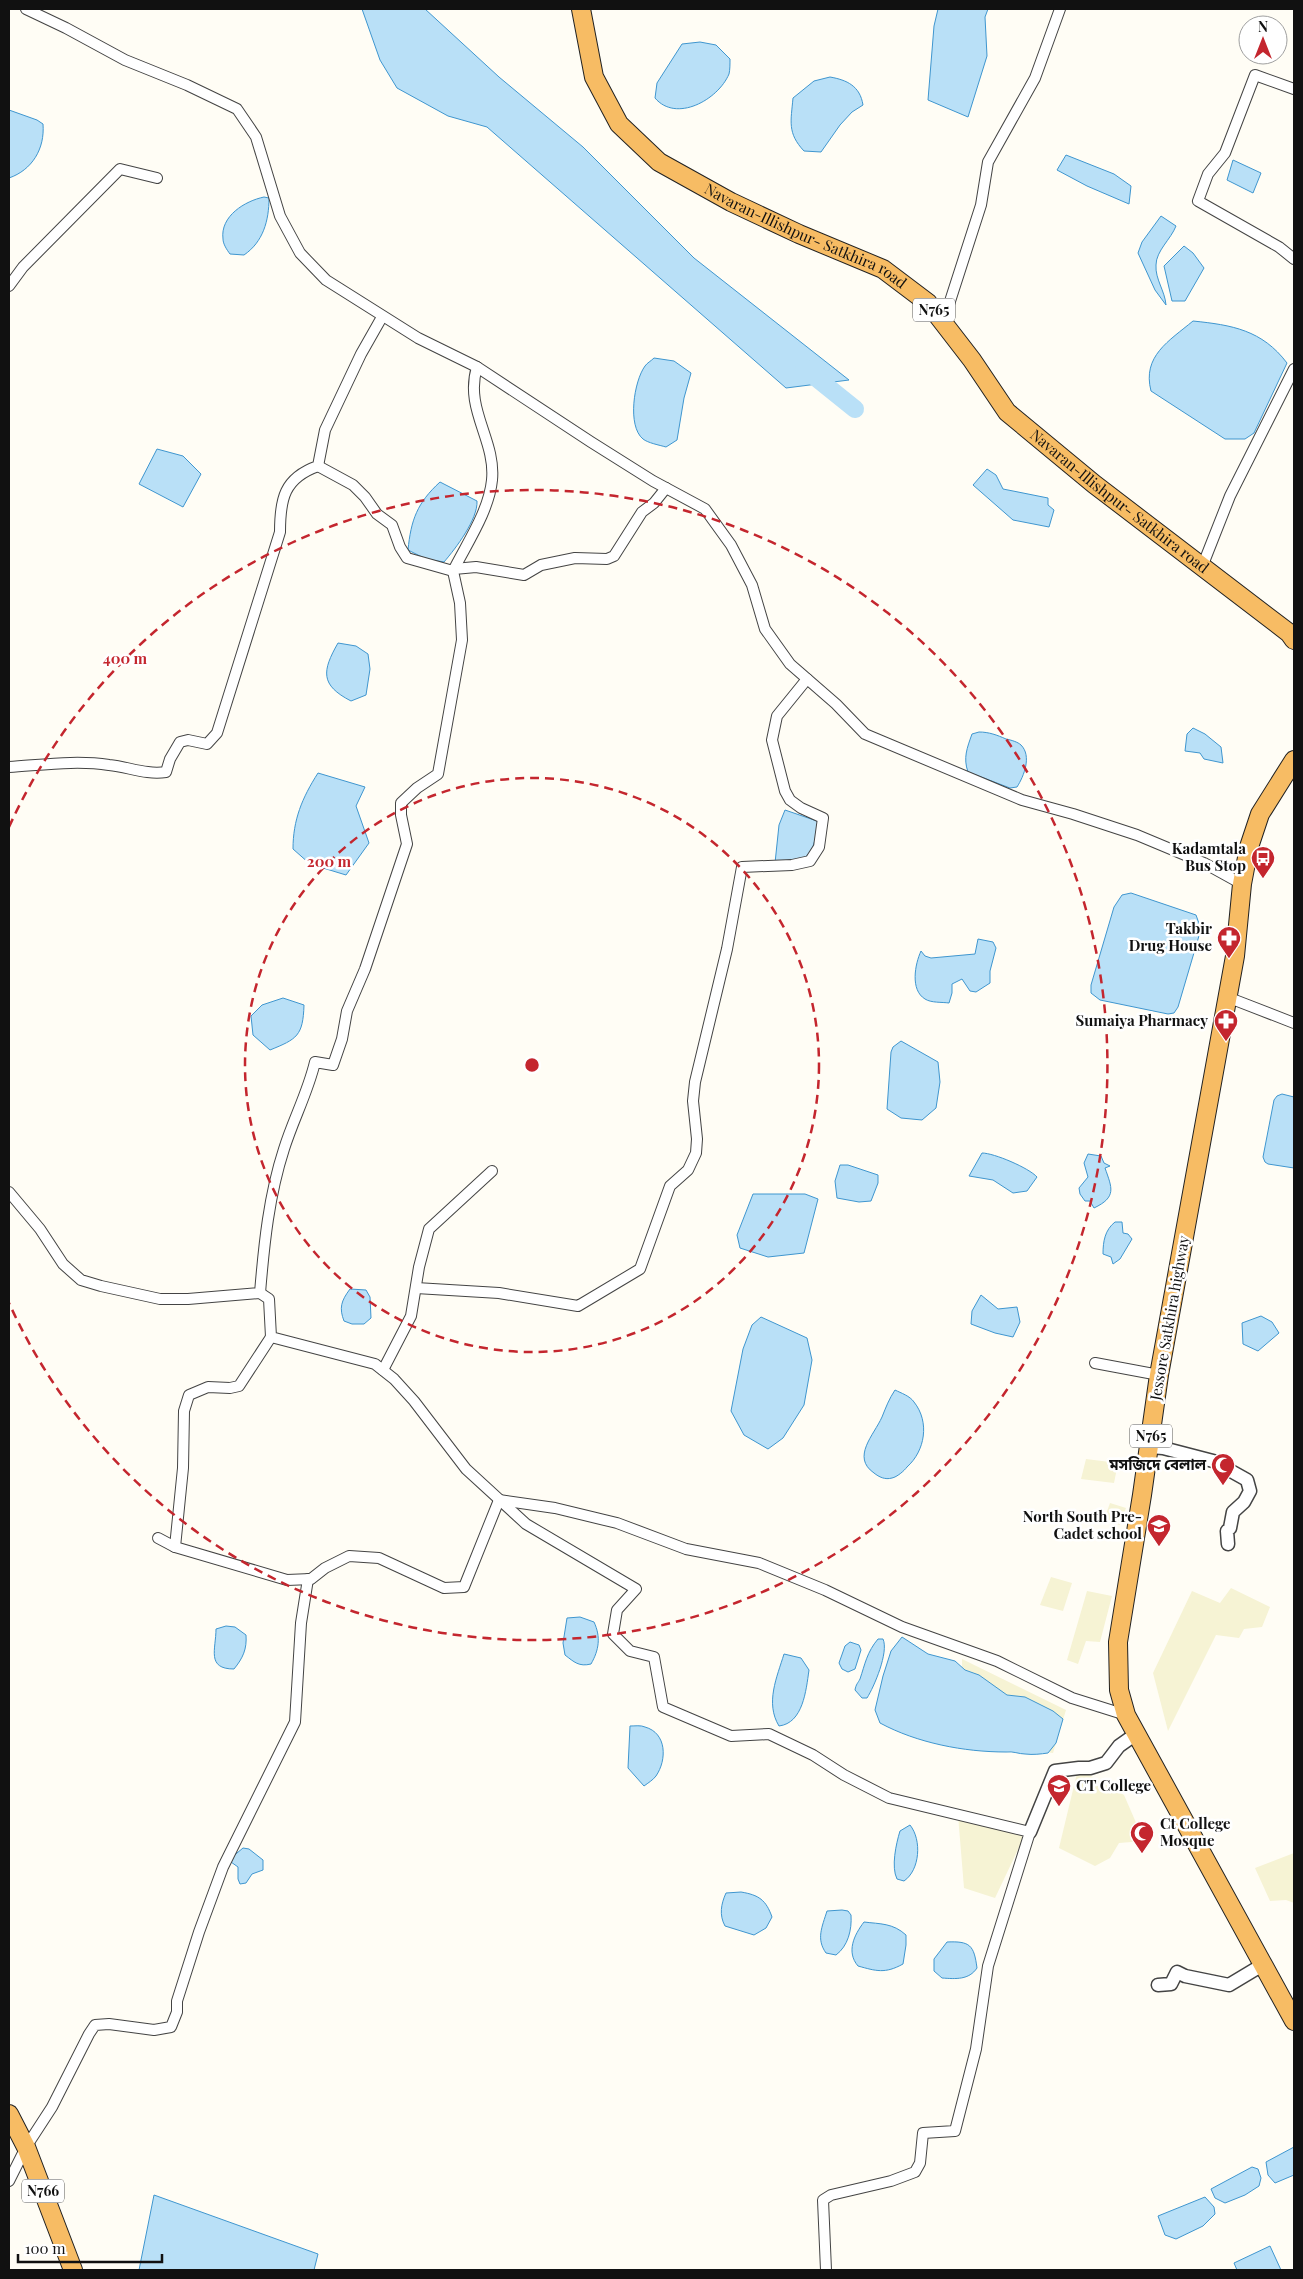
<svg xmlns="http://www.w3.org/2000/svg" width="1303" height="2279" font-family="'Playfair Display','Noto Sans Bengali',serif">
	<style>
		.farmland { fill: #f6f3d4 }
		.water { fill: #b9e0f7; stroke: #3f96cf }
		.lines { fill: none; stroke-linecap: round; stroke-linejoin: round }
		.river { stroke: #b9e0f7; stroke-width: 18 }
		.minor-casing { stroke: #444; stroke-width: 12 }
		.tertiary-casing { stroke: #444; stroke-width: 15 }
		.trunk-casing { stroke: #222; stroke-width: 20 }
		.minor { stroke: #fff; stroke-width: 10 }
		.tertiary { stroke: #fff; stroke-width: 12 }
		.trunk { stroke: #f7bc64; stroke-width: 18 }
		.ring { fill: none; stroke: #c4262e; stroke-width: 2.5; stroke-dasharray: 9 6 }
		.labels { text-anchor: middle; stroke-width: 5; stroke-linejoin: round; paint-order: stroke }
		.shield { fill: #fff; stroke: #585858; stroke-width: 1 }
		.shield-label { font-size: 14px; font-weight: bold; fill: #111 }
		.street-label { font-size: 15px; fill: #111; stroke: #fff }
		.poi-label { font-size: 15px; font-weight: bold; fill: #111; stroke: #fff; text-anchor: end }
		.centre { fill: #c4262e; stroke: #fff; stroke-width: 2.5 }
		.ring-label { font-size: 15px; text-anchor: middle; font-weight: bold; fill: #c4262e; stroke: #fff; stroke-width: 5; stroke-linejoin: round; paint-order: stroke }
	</style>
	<rect width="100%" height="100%" fill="#fffdf5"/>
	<!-- farmland -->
	<g class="farmland">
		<polygon points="1086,1459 1118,1463 1114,1483 1081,1479"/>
		<polygon points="1110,1503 1126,1508 1120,1525 1104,1520"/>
		<polygon points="1051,1577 1072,1583 1063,1611 1040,1605"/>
		<polygon points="1231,1588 1270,1607 1262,1627 1244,1629 1239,1638 1216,1635 1168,1731 1153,1673 1192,1591 1220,1603"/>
		<polygon points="1087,1591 1112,1596 1100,1642 1086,1641 1078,1664 1067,1660"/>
		<polygon points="962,1659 1066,1710 1053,1753 963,1741"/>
		<polygon points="1078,1769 1124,1795 1144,1841 1119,1843 1110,1858 1095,1866 1059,1848"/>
		<polygon points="958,1815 1024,1837 995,1898 964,1888"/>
		<polygon points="1294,1853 1294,1903 1286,1900 1270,1901 1255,1868"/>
	</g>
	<!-- water -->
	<g class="water">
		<polygon points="362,9 425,9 499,77 583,147 694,258 849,380 786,388 487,127 448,116 397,88 380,60"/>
		<polygon points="938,9 988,9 985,17 987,56 968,117 928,100 934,26"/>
		<path d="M700,42l16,3 14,14c0,5 0,11 -1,15 -11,26 -53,49 -74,24l2,-15 25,-39z"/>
		<path d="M830,77c17,3 30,9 33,28l-11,7 -12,13 -19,27 -17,-1c-17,-18 -13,-30 -11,-53l21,-17z"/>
		<path d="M9,110l28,10 6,4c2,25 -11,46 -34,54z"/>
		<polygon points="1066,155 1114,174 1131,186 1129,204 1087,186 1057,170"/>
		<polygon points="1233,160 1261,173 1253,193 1227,180"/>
		<path d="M264,197l5,1c0,23 -6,44 -25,57l-14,-1c-3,-4 -7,-10 -7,-15 -3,-23 22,-38 41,-42z"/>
		<path d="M1161,216l15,10c-5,13 -20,25 -20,39 -1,14 9,26 10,40l-11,-15 -17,-37 4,-11z"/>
		<polygon points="1184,246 1193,253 1204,268 1185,301 1172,301 1164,266"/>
		<path d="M1193,321c39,4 69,9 94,42l-33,70 -9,6h-20l-74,-48c-9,-35 18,-50 42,-70z"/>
		<path d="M654,358l20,3 17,12 -7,25 -7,42 -11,7c-7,-2 -18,-4 -23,-8 -16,-13 -9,-58 2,-73 2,-3 6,-5 9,-8z"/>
		<polygon points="157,449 183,456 201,474 183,507 139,484"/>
		<polygon points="987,469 996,475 1003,489 1048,498 1048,505 1054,510 1049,527 1013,520 973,485"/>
		<path d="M440,482l37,19c1,18 -21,47 -33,61l-18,-3 -18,-9c3,-30 9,-47 32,-68z"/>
		<path d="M338,643l18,3 12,8 2,15 -4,26 -15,6c-31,-16 -29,-30 -13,-58z"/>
		<polygon points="1193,728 1205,734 1221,747 1223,763 1204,759 1200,753 1185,751 1187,734"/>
		<path d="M979,732c10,0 18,3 27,7 5,1 12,3 15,6 11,11 3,31 -4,42l-7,1 -42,-16c-5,-14 -1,-24 4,-38z"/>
		<path d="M318,773l47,14 -9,19 13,37 -23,32 -36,-11 -17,-15c0,-29 9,-51 25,-76z"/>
		<polygon points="785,810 817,821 819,827 811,853 796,863 775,863 779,825"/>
		<polygon points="1131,893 1196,915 1201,929 1178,1007 1174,1013 1168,1014 1100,1000 1091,993 1091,985 1114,907 1122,895"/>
		<path d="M978,939l15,3 3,6 -6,23v12l-14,9 -6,-1 -8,-12 -10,5v9l-3,10c-7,-1 -18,0 -24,-4 -15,-9 -10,-35 -4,-48l4,5 6,2 44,-4z"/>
		<path d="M283,998l21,7c-1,31 -7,34 -34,45l-17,-15 -2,-19 11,-11z"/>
		<polygon points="901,1041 938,1062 940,1082 936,1108 922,1120 901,1118 887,1109 891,1052 893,1047"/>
		<polygon points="1282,1094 1294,1097 1294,1168 1268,1164 1265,1162 1263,1157 1274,1100 1277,1096"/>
		<path d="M982,1153c12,0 47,15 55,24l-10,14 -14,2 -20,-13 -24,-4z"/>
		<path d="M1088,1154l13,2 3,7 6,3 -5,2c7,20 12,29 -11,40l-4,-7h-5l-5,-7 -1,-6 9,-11 -4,-14z"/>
		<polygon points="840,1165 848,1165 878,1175 878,1183 871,1201 859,1202 837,1198 835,1181"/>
		<polygon points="753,1194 805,1194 818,1199 804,1253 768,1257 740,1248 737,1235"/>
		<path d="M1115,1222h7l1,11 5,1 4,5 -12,20 -7,5 -2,-7 -8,-3c0,-13 2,-24 12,-32z"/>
		<path d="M350,1289l16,1 4,7 1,21 -7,6h-12l-8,-3c-5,-13 -3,-20 6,-32z"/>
		<polygon points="981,1295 998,1309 1017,1307 1020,1322 1013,1337 995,1333 971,1324 972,1311"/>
		<polygon points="1261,1316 1272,1322 1279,1333 1258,1351 1243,1344 1242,1323"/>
		<polygon points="761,1317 807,1338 812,1360 804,1405 783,1438 768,1449 744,1435 731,1411 743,1349 752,1325"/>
		<path d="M895,1390c6,3 15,6 19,12 16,20 11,49 -7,65 -3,4 -10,10 -15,11 -7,2 -13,-1 -18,-5 -23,-16 0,-38 8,-56 4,-10 7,-18 13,-27z"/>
		<path d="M580,1617l14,5c7,15 5,28 -3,42 -12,3 -17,-2 -26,-9l-2,-12 4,-25z"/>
		<path d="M226,1626l9,1 11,8c1,14 -3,23 -12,34 -28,0 -18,-20 -18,-40z"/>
		<path d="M902,1637l26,17 27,7 10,9 14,5 28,20 18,2 28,14 10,8 -7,24 -8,10c-7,1 -15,2 -23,1 -6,0 -12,-3 -19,-2 -42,0 -89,-9 -126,-29l-5,-13 8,-34 8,-25z"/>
		<path d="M878,1639h5c6,13 -9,48 -16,59h-5l-7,-8c1,-6 3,-7 5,-11 5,-15 7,-27 18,-40z"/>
		<polygon points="850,1642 859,1645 861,1650 855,1669 848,1672 842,1669 839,1663 845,1646"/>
		<path d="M784,1654l17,4 8,12c-3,21 -6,53 -30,56 -14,-23 -2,-49 5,-72z"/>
		<path d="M630,1726c5,0 11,-1 15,1 22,6 22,33 11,49 -3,4 -8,7 -12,10l-16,-18z"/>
		<path d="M910,1825c12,15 10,45 -6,56l-7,-2c-6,-12 -1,-35 3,-48z"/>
		<polygon points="243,1848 249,1849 263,1860 263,1870 252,1874 246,1883 240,1884 238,1879 238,1867 231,1862 231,1858"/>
		<path d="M741,1892c18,3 25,8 31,25l-6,11 -12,7 -29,-9c-6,-11 -4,-22 1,-33z"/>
		<path d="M842,1910l6,1 3,4c1,15 -3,31 -15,40l-10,-2c-10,-14 -4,-26 1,-42z"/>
		<path d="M864,1922c16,2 29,1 42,13v10l-3,19c-18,10 -27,7 -45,2 -12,-14 -4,-31 6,-44z"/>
		<path d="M947,1942c23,-1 27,3 30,26 -8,12 -21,11 -35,10l-8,-7v-12z"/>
		<polygon points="1294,2147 1294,2175 1275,2183 1268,2175 1266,2162"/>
		<polygon points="1252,2167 1258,2169 1261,2178 1259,2186 1245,2195 1225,2203 1215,2198 1211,2189"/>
		<polygon points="154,2195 318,2254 314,2270 139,2270"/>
		<polygon points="1205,2197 1214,2207 1215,2214 1203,2226 1176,2239 1165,2235 1158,2216"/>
		<polygon points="1270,2246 1281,2270 1237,2270 1234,2263"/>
	</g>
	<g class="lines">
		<!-- river -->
		<polyline class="river" points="804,368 855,409"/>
		<!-- minor casing -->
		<g class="minor-casing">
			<g id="minor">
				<polyline points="26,9 66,28 125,60 187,85 237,109 256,137 280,216 300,253 326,280 418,338 477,367 591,442 653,481 705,509 731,545 752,585 765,629 790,664 836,704 865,734 1022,800 1073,814 1137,835 1204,863 1242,884"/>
				<polyline points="1294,89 1255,75 1225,153 1208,174 1198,201 1279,247 1294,259"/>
				<polyline points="9,286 23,267 120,169 157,178"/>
				<polyline points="943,323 981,205 988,162 1035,78 1060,9"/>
				<path d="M318,466l35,19 12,12 12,17 15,11 8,22 7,11 46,13c14,-28 36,-60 39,-91 4,-40 -28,-71 -15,-113"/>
				<polyline points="1202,567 1230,496 1294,369"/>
				<polyline points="454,569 476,567 524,575 541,565 575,558 607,559 614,556 642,512 654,503 666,488"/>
				<path d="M9,767c33,-2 67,-7 100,-2 20,2 37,10 57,7l4,-13 10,-17 8,-2 19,4 10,-11 63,-201c0,-33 4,-54 38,-66l7,-36 36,-76 21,-37"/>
				<polyline points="1227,997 1294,1023"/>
				<path d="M9,1192l31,37 23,35 18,16 20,6 59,13h28l72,-6c4,-49 9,-98 24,-144 9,-29 24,-57 31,-87l18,3 9,-26 5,-28 18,-42 42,-125 -6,-29v-12l16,-15 21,-14 24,-134 -2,-37 -7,-32"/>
				<polyline points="416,1288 499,1293 578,1306 640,1269 670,1186 688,1170 696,1153 697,1139 693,1101 695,1082 727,949 742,867 792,865 810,861 819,847 823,818 801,808 790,800 785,791 772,740 777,716 807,679"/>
				<polyline points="260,1293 269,1299 271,1337 375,1364 394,1379 414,1401 466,1469 526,1524 636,1589 617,1610 613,1634 630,1651 654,1657 663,1707 731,1736 769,1734 813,1755 844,1775 889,1798 1030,1832 988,1966 976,2049 955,2131 923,2133 920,2163 915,2172 891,2181 831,2195 823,2200 826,2270"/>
				<polyline points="271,1337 239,1386 230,1388 208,1387 189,1395 184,1411 183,1468 175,1547 287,1580 311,1579 325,1568 349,1556 379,1558 444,1588 464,1587 499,1500 555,1508 617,1523 686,1549 759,1563 825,1590 902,1627 997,1661 1072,1698 1126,1715"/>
				<polyline points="1095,1363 1159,1375"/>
				<polyline points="383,1370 411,1316 419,1267 429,1229 492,1171"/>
				<polyline points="158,1538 175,1547"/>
				<polyline points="9,2181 26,2147 52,2107 89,2034 95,2025 109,2024 154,2030 171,2027 177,2012 177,2001 199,1932 223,1867 295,1722 301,1623 308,1579"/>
			</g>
		</g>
		<!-- tertiary casing -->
		<g class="tertiary-casing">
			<g id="tertiary">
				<polyline points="1150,1447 1163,1448 1213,1461 1247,1480 1250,1491 1244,1502 1233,1512 1230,1528 1227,1531 1228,1544"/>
				<polyline points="1030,1832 1055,1771 1079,1768 1090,1768 1106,1763 1119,1746 1136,1734"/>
				<polyline points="1158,1985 1171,1984 1177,1972 1185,1976 1229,1985 1264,1964"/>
			</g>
		</g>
		<!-- trunk casing -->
		<g class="trunk-casing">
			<g id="trunk">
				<path id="s1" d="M581,9l13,68 25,47 40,38 72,40 68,32 84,35 45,34 44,57 35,52 87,72 195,149 5,7"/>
				<polyline points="1294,760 1260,814 1249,847 1242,884 1235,956 1159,1375 1142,1495 1118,1642 1119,1690 1126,1715 1294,2021"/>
				<polyline points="9,2114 26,2147 73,2270"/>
			</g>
		</g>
		<!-- minor -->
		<use href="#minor" class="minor"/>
		<!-- tertiary -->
		<use href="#tertiary" class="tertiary"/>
		<!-- trunk -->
		<use href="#trunk" class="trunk"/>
	</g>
	<!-- distance rings -->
	<g class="ring">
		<circle cx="532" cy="1065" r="287"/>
		<path d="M9 827A575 575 0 1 1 9 1303"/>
	</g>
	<!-- icons -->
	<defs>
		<g id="bus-pin" transform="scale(1.25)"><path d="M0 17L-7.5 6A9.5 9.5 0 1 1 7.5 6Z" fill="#c4262e" stroke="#fff"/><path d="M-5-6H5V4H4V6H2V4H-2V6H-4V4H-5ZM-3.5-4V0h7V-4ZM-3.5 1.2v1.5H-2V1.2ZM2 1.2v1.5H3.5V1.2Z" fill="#fff"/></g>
		<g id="pharmacy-pin" transform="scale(1.25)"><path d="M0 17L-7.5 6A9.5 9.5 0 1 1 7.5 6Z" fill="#c4262e" stroke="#fff"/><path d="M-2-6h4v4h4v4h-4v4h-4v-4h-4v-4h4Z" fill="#fff"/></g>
		<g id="mosque-pin" transform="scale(1.25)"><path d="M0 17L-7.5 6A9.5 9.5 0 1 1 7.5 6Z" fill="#c4262e" stroke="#fff"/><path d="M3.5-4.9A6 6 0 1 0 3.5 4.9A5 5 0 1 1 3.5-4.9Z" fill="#fff"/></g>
		<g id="school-pin" transform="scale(1.25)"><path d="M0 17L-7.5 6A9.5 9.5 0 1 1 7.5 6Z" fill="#c4262e" stroke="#fff"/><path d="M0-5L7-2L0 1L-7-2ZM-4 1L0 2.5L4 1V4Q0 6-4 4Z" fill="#fff"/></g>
		<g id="university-pin" transform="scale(1.25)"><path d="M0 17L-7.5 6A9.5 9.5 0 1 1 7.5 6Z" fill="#c4262e" stroke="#fff"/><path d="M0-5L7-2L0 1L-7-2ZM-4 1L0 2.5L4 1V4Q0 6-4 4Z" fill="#fff"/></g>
	</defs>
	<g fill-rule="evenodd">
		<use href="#bus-pin" x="1263" y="858"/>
		<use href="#pharmacy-pin" x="1229" y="938"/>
		<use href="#pharmacy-pin" x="1226" y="1021"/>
		<use href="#mosque-pin" x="1223" y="1465"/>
		<use href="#school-pin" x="1159" y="1526"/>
		<use href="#university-pin" x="1059" y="1786"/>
		<use href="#mosque-pin" x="1142" y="1833"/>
	</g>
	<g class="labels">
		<!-- shield labels -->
		<g class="shield">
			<rect x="913" y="298.5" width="42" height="23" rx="4"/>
			<rect x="1130" y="1424.5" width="42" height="23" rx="4"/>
			<rect x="22" y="2179.5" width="42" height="23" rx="4"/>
		</g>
		<g class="shield-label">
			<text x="934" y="315">N765</text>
			<text x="1151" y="1441">N765</text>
			<text x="43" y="2196">N766</text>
		</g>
		<!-- street labels -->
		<g class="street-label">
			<text dy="5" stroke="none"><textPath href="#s1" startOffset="342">Navaran-Illishpur- Satkhira road</textPath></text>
			<text dy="5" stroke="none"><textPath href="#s1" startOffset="761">Navaran-Illishpur- Satkhira road</textPath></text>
			<text transform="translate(1170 1318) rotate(-80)" y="5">Jessore Satkhira highway</text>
		</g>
		<!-- poi labels -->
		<g class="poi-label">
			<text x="1246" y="854">Kadamtala<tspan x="1246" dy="17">Bus Stop</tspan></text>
			<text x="1212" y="934">Takbir<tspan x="1212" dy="17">Drug House</tspan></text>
			<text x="1208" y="1026">Sumaiya Pharmacy</text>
			<text x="1206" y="1470">মসজিদে বেলাল</text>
			<text x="1142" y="1522">North South Pre-<tspan x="1142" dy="17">Cadet school</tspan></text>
			<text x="1076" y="1791" text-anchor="start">CT College</text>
			<text x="1160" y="1829" text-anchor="start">Ct College<tspan x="1160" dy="17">Mosque</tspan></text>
		</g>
	</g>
	<circle cx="532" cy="1065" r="8" class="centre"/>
	<g class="ring-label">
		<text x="125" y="664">400 m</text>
		<text x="329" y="867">200 m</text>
	</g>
	<!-- border -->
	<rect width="1303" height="2279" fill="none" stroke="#111111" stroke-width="20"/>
	<!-- north arrow -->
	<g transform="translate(1263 40)"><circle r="24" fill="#ffffff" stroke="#a0a0a0"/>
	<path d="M0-4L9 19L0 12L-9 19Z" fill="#c4262e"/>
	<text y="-8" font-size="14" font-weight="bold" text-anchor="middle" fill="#111111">N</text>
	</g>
	<!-- scale -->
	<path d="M18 2254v8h144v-8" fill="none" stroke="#111111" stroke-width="2.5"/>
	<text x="25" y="2254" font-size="15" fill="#111111" stroke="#ffffff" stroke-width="4" paint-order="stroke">100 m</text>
</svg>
